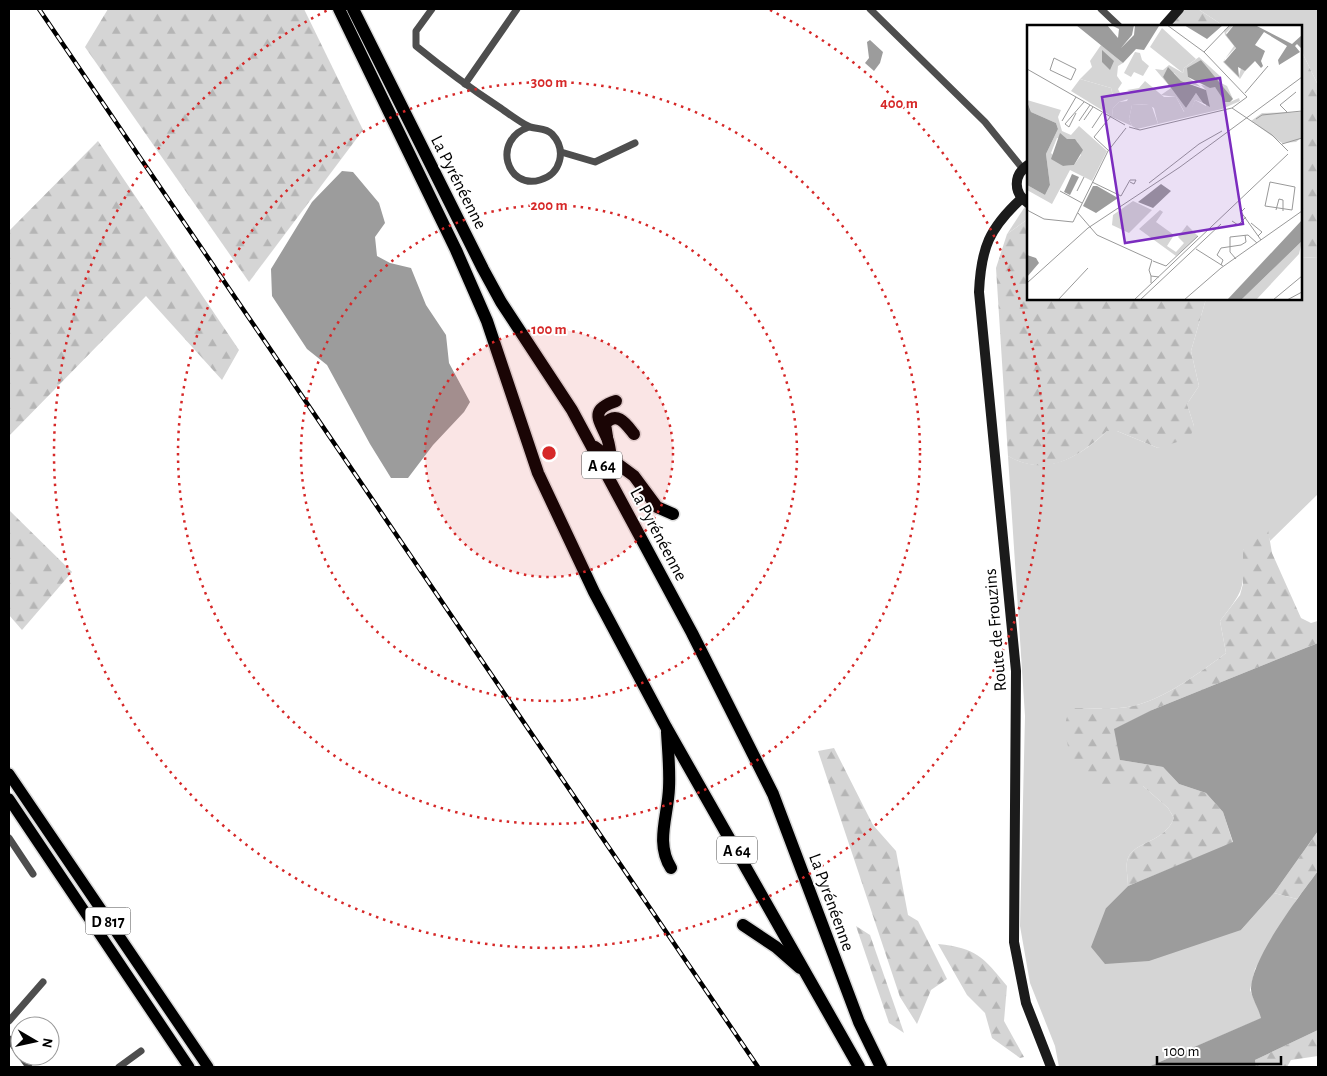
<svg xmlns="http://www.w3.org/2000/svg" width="1327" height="1076" font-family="'Alegreya Sans',sans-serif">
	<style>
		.green { fill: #d5d5d5 }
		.forest { fill: url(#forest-firs) }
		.water { fill: #9c9c9c }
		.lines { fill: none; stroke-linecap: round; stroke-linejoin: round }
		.primary-casing { stroke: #dbdbdb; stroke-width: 14 }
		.motorway-casing { stroke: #dbdbdb; stroke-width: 15 }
		.minor { stroke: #4e4e4e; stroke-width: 7 }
		.secondary { stroke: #1b1b1b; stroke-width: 10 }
		.primary { stroke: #000; stroke-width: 11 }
		.motorway { stroke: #000; stroke-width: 12 }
		.rail-casing { stroke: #000; stroke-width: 4.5 }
		.rail { stroke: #fff; stroke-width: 2.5; stroke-dasharray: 8; stroke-linecap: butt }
		.ring { fill: none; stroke: #d62828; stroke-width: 2.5; stroke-dasharray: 2.5 5 }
		.labels { text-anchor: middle; stroke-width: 4; stroke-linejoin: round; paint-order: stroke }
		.shield { fill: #fff; stroke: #4c4c4c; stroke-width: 1 }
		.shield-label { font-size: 16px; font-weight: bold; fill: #000 }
		.street-label { font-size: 18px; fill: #000; stroke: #fff }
		.inset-road { fill: none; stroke: #999; stroke-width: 1 }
		.view { fill: #7b2cbf; fill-opacity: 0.15; stroke: #7b2cbf; stroke-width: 2.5 }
		.inset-edge { fill: none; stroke: #000; stroke-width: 2.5 }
		.centre { fill: #d62828; stroke: #fff; stroke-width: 2.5 }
		.ring-label { font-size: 15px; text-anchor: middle; font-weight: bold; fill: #d62828; stroke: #fff; stroke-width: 4; stroke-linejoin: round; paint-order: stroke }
	</style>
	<defs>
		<pattern id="forest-firs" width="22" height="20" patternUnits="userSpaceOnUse" patternTransform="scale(1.25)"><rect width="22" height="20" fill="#d5d5d5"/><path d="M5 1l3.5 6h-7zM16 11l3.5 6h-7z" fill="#b5b5b5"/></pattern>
	</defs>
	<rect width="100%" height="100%" fill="#fff"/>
	<!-- green -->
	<g class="green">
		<polygon points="1198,9 1318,9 1318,85 1301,50 1301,26 1224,26"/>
		<polygon points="1028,202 1028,219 1007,234"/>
		<path d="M1301,257l17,1v236l-48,47 -3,-11 -24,20c1,39 2,39 -23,71l6,32c-25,19 -62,46 -93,53 -18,4 -39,2 -58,2l35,78h33l25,22 6,10c-10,25 -39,23 -46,40 -3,7 0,20 0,28l-22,22 135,22 33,-37 23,6 -42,70 -5,21 12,28 -114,49h-89l-4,-21 -25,-63 -10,-57 5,-210 -17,-260c37,21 71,2 99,-25h10l41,17 36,-22 -7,-22 12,-18 -8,-35 15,-52h95z"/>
	</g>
	<!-- forest -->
	<g class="forest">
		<polygon points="108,9 304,9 363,130 249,282 85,47"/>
		<polygon points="1183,9 1198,9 1224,26 1168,26"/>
		<polygon points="1301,50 1318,85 1318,258 1301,257"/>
		<polygon points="98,141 239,350 222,380 146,296 9,436 9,231"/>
		<path d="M1028,219v80h178l-15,52 8,35 -12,18 7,22 -4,12 -32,10 -41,-17h-10c-29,27 -61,47 -99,25l-12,-188 11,-34z"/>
		<polygon points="9,510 72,572 22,630 9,615"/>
		<path d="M1260,522l8,8 4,23 29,65 10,5 7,-2v22l-166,67 -32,50 43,7 16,17 27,9 17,19 10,31 -105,43c0,-8 -3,-21 0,-28 7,-17 36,-15 46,-40l-6,-10 -25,-22c-17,0 -38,3 -55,-5 -15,-8 -27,-48 -21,-64 2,-3 6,-7 8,-9 19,0 40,2 58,-2 31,-7 68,-34 93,-53l-6,-32 20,-26 3,-11v-34z"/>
		<polygon points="834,748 873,825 896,851 908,915 918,921 947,979 931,990 917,1024 900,997 818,751"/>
		<polygon points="1318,831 1318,871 1297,899 1274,893"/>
		<polygon points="856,926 870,935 904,1033 889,1023"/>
		<path d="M938,944c39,4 45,13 69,42l-3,35 20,36 -4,1 -28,-20 -7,-25 -18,-18z"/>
		<polygon points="1318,1030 1318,1056 1291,1060 1287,1067 1256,1067 1255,1060"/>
	</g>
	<!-- water -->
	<g class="water">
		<polygon points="870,40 883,52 880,63 874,71 865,63 869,58 867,42"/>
		<polygon points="342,171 353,172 379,203 385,223 375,237 377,256 390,263 411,268 426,305 446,335 449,363 470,402 464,412 433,445 408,478 391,478 370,444 327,365 307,349 272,296 271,269 312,202"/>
		<polygon points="1318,643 1318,831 1274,893 1241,930 1149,961 1105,964 1091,947 1106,908 1128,886 1233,842 1223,812 1206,793 1179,784 1163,767 1120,760 1114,729 1152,710"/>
		<path d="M1318,871v159l-63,30 1,7h-108l113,-49c-2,-9 -10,-21 -10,-29 0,-30 49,-94 67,-118z"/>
	</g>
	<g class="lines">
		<!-- primary casing -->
		<g class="primary-casing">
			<g id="primary">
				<polyline points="9,774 208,1067"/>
				<polyline points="9,799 189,1067"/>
			</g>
		</g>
		<!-- motorway casing -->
		<g class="motorway-casing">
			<g id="motorway">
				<polyline points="339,9 456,250 487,321 538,473 594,592 666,727 859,1067"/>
				<polyline points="353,9 483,269 501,302 572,410 692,633 773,794 859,1022 881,1067"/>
				<path d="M607,437l-2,-13c12,-14 21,0 29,10"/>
				<polyline points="595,447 634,476 657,507 673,514"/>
				<path d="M612,462c-2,-7 -2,-17 -5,-24 -8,-19 -18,-28 9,-37"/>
				<path d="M667,732c1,19 3,37 2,56 -1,28 -14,55 2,80"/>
				<polyline points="743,925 776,947 800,968"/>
			</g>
		</g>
		<!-- minor -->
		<g class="minor">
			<path d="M432,9l-16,22v15c27,22 54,42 83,61 9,6 19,14 29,19 8,4 17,1 24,8 15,16 9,40 -12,46 -33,10 -49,-40 -11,-53"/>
			<polyline points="870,9 985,122 1023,169"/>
			<polyline points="1101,9 1119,26"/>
			<polyline points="465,84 517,9"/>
			<polyline points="561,152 595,162 635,143"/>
			<polyline points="9,838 33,874"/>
			<polyline points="9,1021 43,982"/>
			<polyline points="9,1039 20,1055"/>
			<polyline points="21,1056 29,1067"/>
			<polyline points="119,1067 141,1051"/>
		</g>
		<!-- secondary -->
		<g class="secondary">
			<polyline points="1164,26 1179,9"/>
			<path d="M1028,165c-15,10 -15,28 0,38"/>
			<path d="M1022,198c-33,30 -41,50 -43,94l37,379 -2,271 12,61 25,64"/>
		</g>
		<!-- primary -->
		<use href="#primary" class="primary"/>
		<!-- motorway -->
		<use href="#motorway" class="motorway"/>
		<!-- rail casing -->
		<g class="rail-casing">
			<polyline id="rail" points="39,9 758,1067"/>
		</g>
		<!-- rail -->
		<use href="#rail" class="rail"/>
	</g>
	<!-- distance rings -->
	<circle cx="549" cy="453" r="124" fill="#d62828" fill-opacity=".12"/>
	<g class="ring">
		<circle cx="549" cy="453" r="124"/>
		<circle cx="549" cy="453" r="248"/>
		<circle cx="549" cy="453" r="371"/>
		<path d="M770 10A495 495 0 1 1 328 10"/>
	</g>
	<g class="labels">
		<!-- shield labels -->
		<g class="shield">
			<rect x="582" y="451.5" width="40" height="27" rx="4"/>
			<rect x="717" y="836.5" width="40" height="27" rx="4"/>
			<rect x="85.5" y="907.5" width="45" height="27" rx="4"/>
		</g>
		<g class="shield-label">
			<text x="602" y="471">A 64</text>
			<text x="737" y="856">A 64</text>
			<text x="108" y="927">D 817</text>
		</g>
		<!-- street labels -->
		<g class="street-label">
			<text transform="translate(459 182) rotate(63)" y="6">La Pyrénéenne</text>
			<text transform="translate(659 534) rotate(62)" y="6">La Pyrénéenne</text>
			<text transform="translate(995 630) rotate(-95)" y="6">Route de Frouzins</text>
			<text transform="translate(832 902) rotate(70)" y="6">La Pyrénéenne</text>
		</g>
	</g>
	<!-- overview -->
	<g transform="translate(1027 25)">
		<rect width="275" height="275" fill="#fff"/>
		<path d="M135,3l34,31 -12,9 -1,5 -33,-26zM53,54l31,9 2,8 -8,16 -34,-21zM118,56l19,16h12l8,15 8,-5 3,-7 11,6v-16l-5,-5 14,2 15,15 9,-4 1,3 -18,8 -64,15 -4,-16 -7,-4 -15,1 -3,14 3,7 -20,-9 1,-9 6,-6 8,-1 4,-9 -4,-2 12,-2zM0,75l34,10 -3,7 4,14 9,4 8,-9 28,25 -15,30 -22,-11 -18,34 -25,-14v-5l18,10 5,-10 -4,-31 12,-25 -2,-6 -25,-11zM30,113l20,3 4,14 -7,10 -11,1 -12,-13zM275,87v25l-6,5 -14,1 -31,-22 11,-8z" fill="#d5d5d5" fill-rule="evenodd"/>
		<path d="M203,0h4l-8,8 11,13 -13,14 15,16 2,-8 4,3 -5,8 -17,-17 11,-16 -9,-11 -1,-5zM74,20l22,18 -5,3 -1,10 5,7 -4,6 2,4 11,-1v6l-12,4 -6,6 -1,9 -7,-5 2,-12 6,-4 -2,-8 -31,-9 12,-12 -2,-6zM108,27l5,1 2,7 7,6 -6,10 -9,-4 -3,5 -7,-4zM172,32l21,19 -1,6 8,4 6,13 -13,-12 -19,-27 -13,17 13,10 -20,-6 -7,-8 -11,4 8,7 15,24 10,-15 7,10 -8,-3 -4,11 -6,2 -9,-16 -15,-2 10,-7 -16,-19 8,1 6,-5 14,8 1,-5zM124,79l7,20 -21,5 -5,-3 -3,-7 3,-14zM106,176l19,9 -23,23 -17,-8 1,-10zM133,185l3,2 -7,10 18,13 -7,11 9,6 8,-9 -6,-6 9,-12 11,11 -22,20 -37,-27zM275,216l-3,13 -43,46h-15z" fill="#d5d5d5"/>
		<path d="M49,0h31l11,13 1,-9 -8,-4h23l-2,10 -11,13 13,-13 1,-10 24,1 -15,24 -8,-1 -13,14zM157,0h39l-16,14zM207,0h21l37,19 10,-9v14l-5,-5 -2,2 5,6 -21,13 -1,-5 9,-14 -23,-14 -9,13 10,6 -4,10 2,5 -2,2 -6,-7 -10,10 -7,-4 1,10 -15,-15 12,-14 -10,-13zM75,25l12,11 -4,9 -8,-8zM174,35l32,39 -3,3h-5l-10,-15 -5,1 -22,-11 -1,-9zM141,42l13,14 25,9 4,17 -7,-4 -7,-10 -10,15 -23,-31zM0,76l4,11 25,11 2,6 -12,25 4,31 -5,10 -18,-10zM33,108l7,6h8l8,11 -9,15 -11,1 -12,-7zM45,149l7,3 -9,18 -6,-3zM134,159l10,7 -18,17 -15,-6zM66,161h4l21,12 -22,15 -13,-7zM275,195l-1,22 -60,58h-14zM0,230l9,3 3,5 -12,14z" fill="#9c9c9c"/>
		<path class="inset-road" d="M140,0l37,27 43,45 -15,11M177,27l26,-27M27,33l22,11 -5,11 -21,-10zM0,44l98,56M218,68l23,-27M260,87l-7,-7 16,-13M49,88l-7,14 -4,-3 19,-22M229,94l6,-4 40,-4M57,95l9,-13M35,96l14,-24M52,96l11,-16M102,102l11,3 92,-22 40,27 16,16M65,103l10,-15M255,119l20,-6M82,126l-15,-14 17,-21M65,157l29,14 9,-16h6l-2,4 -4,-2M243,157l25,5 -3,23 -27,-4zM122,158l50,-39 23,-13M33,166l22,12M50,166l7,-14M218,183l-4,4 20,28M0,185l17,9 29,3 35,-71 18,-23M249,185l3,-11 4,1v11M51,188l19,22 55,25 -3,10 2,6M205,196l6,4 8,-8M224,198l11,9 -4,4M169,224l27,17M209,234l-6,-7v-15l18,-2 9,8M126,236l13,5 32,-30M194,240l2,-5 -6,-5 4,-7 20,-3 5,-3 -1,-7M0,258l61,-55 92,-61 122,-90M124,258v-7l8,1M31,275l30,-32M107,275l154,-146M113,275l81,-76M157,275l37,-32 81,-57M246,275l29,-24M260,275l15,-8"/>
		<path class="view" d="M193,53l23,146 -118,19 -23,-146z"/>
		<rect width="275" height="275" class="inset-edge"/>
	</g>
	<circle cx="549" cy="453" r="8" class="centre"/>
	<g class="ring-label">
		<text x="549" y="87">300 m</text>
		<text x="899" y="108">400 m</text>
		<text x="549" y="210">200 m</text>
		<text x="549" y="334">100 m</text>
	</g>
	<!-- border -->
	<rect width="1327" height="1076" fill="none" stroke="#000000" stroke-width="20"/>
	<!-- north arrow -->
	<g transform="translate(35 1041) rotate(99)"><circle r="24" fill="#ffffff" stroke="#999999"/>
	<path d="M0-4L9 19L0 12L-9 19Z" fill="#000000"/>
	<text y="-8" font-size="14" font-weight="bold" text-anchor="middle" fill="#000000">N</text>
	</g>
	<!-- scale -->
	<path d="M1157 1056v8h124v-8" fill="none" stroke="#000000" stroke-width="2.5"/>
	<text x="1164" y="1056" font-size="15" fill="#000000" stroke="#ffffff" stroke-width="4" paint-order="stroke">100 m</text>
</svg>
